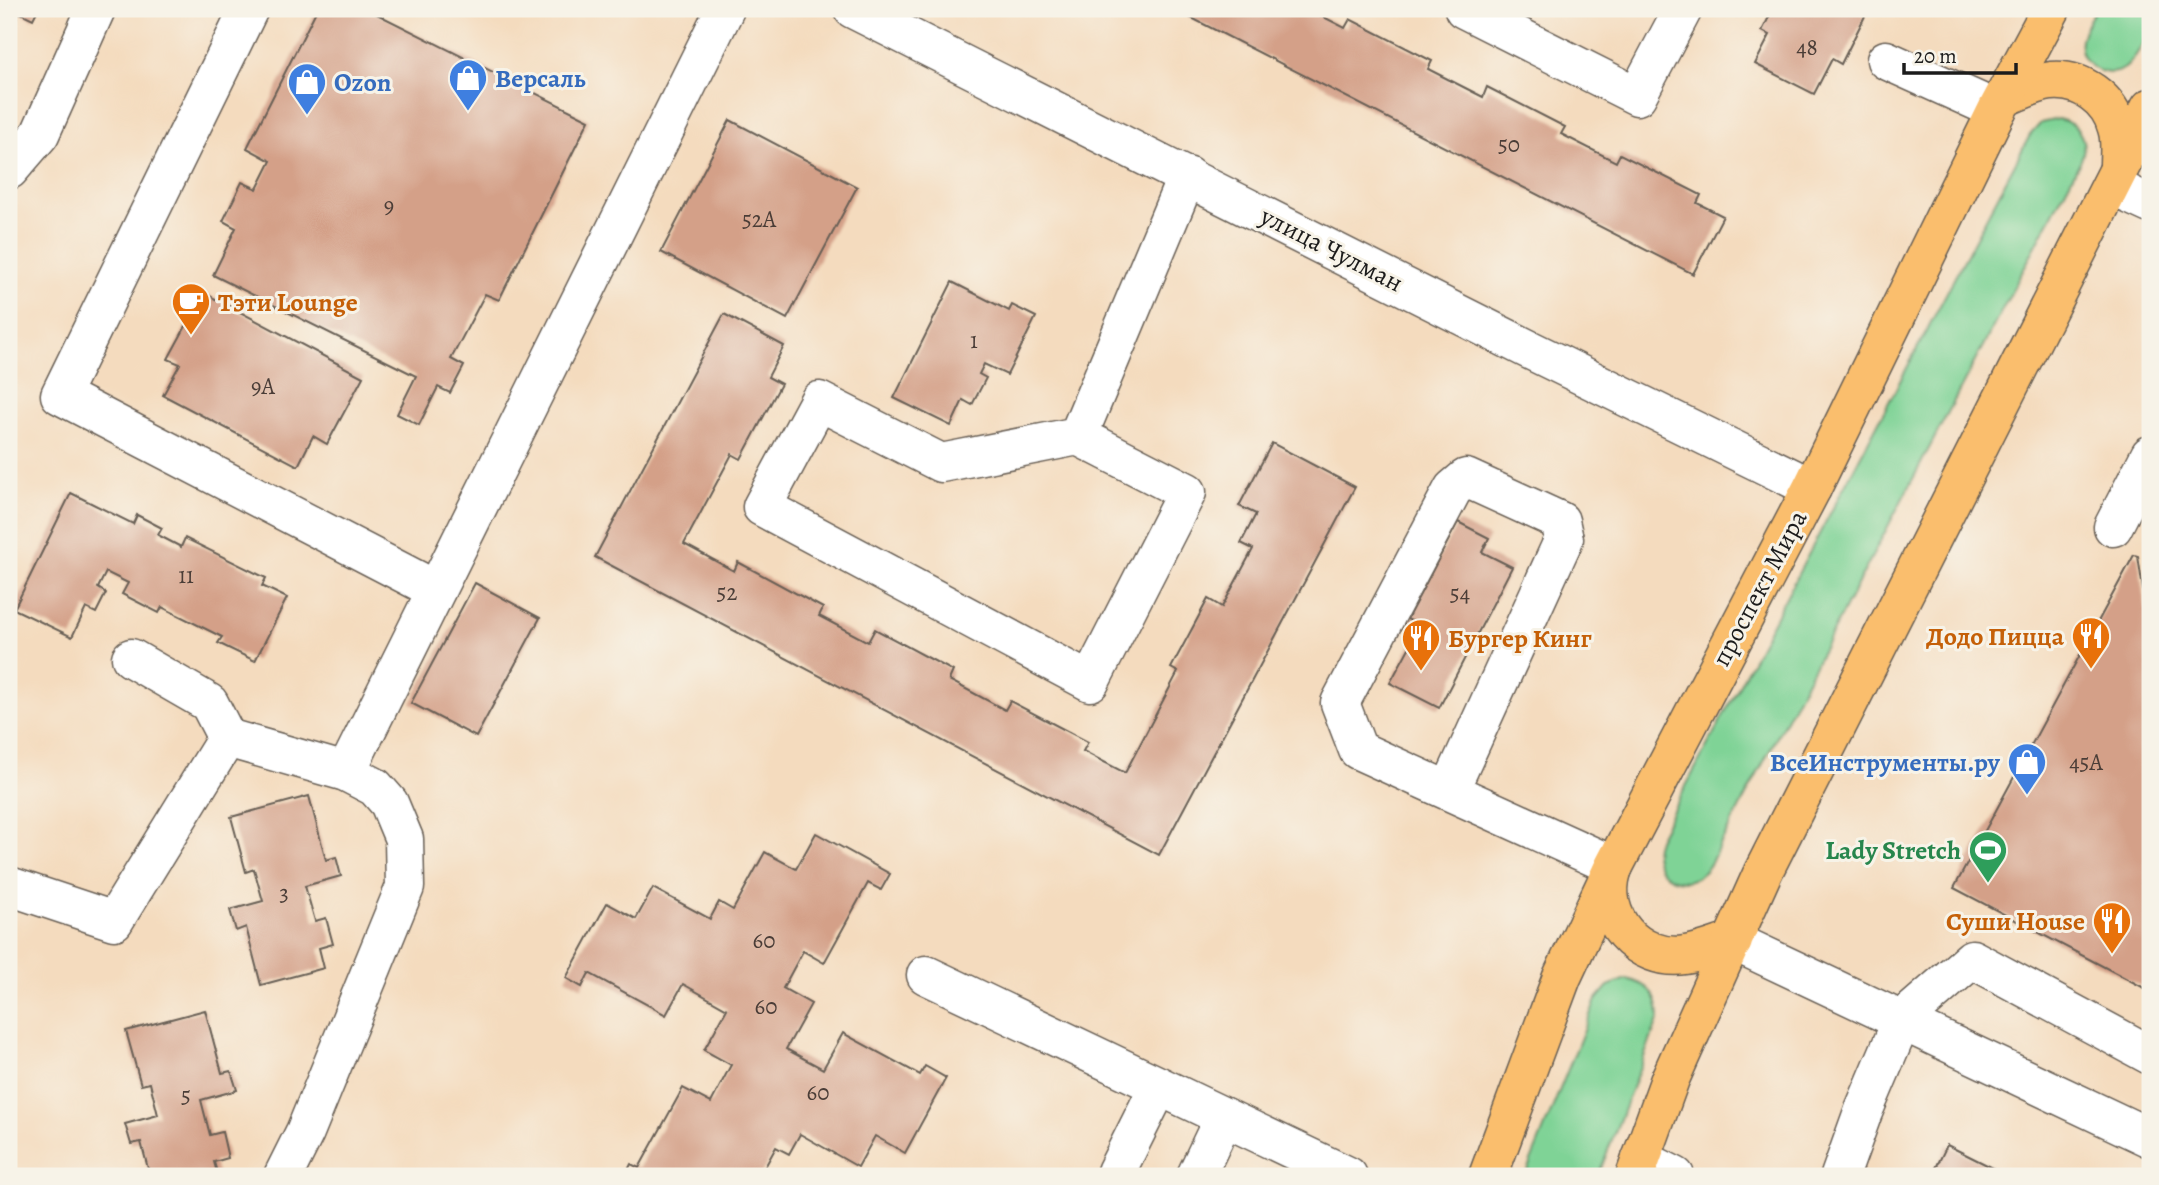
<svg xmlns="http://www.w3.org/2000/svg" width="2159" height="1185" font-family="Alegreya,serif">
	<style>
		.green { fill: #7fd396; stroke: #4e7859; stroke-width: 2 }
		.building { fill: #d4a088 }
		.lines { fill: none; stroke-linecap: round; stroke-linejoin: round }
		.minor-casing { stroke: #685f55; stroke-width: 41 }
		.major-casing { stroke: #685f55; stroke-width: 41 }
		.minor { stroke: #fff; stroke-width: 38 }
		.major { stroke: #fabe6d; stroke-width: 38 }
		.labels { text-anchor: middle; stroke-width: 6; stroke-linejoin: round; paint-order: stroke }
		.number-label { font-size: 23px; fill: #4a3d37 }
		.shop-label { font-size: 26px; font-weight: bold; fill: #366cbe; stroke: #f7f3e8; text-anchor: start }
		.street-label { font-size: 26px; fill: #1c1c1c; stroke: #f7f3e8 }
		.food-label { font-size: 26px; font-weight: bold; fill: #c56008; stroke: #f7f3e8; text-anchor: start }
		.leisure-label { font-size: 26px; font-weight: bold; fill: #27864d; stroke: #f7f3e8; text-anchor: end }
	</style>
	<rect width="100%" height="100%" fill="#f7f3e8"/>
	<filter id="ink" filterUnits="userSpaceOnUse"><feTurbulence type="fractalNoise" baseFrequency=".0143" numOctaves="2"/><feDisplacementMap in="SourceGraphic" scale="14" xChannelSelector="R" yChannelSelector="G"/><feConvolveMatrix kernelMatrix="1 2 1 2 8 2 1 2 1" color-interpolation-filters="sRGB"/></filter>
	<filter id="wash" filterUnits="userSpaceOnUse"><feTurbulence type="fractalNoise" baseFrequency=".00686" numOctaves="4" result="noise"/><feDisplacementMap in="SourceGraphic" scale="28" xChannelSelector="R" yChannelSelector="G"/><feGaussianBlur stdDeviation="1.57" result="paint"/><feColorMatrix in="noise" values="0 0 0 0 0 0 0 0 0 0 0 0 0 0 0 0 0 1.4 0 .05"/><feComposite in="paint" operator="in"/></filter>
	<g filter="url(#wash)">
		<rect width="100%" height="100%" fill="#f4dbbe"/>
		<!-- green -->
		<g class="green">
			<path d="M2095,9h55c0,5 1,11 0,17 -1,10 -17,36 -25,42 -21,14 -48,-5 -44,-29 2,-10 10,-21 14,-30z"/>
			<path d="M2058,119c20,4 31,21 23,41l-372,706c-22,31 -65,9 -51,-27l372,-704 11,-12z"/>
			<path d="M1626,979c21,4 33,16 33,39l-61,158h-73l71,-176 12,-14z"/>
		</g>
		<g id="blocks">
			<!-- building -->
			<g class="building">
				<polygon points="9,9 38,9 33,19 19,12 9,32"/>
				<polygon points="317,9 367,9 589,120 499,300 485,294 451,359 464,366 450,393 438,387 419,425 397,414 416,376 213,275 236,228 223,221 242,182 257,189 271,161 247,148"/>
				<polygon points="1174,9 1308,9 1345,28 1350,19 1432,61 1428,69 1483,97 1487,87 1565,127 1561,134 1616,162 1620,154 1701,195 1697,203 1723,216 1693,274"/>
				<polygon points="1773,9 1859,9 1858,11 1865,16 1841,64 1832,59 1814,94 1755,64 1770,35 1762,31"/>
				<polygon points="730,120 857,187 787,319 661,252"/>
				<polygon points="952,282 1009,311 1012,305 1036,317 1007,375 984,364 979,374 986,378 972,405 963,400 951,426 894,398"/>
				<polygon points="204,293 363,377 327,444 313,436 298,466 163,395 180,364 168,359"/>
				<polygon points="724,314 784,346 768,377 781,384 741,459 732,454 684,544 734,571 738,562 823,608 819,616 868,642 875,629 953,671 949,680 1005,710 1010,701 1088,742 1083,751 1125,773 1178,672 1171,668 1208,599 1222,607 1253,549 1241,543 1256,514 1239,506 1272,443 1355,487 1159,855 595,557"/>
				<polygon points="71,493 133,524 137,515 162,528 158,535 181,547 185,538 266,578 262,586 287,598 255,661 218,643 222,637 162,607 159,613 122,594 128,583 106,572 98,588 106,593 96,613 86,608 72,637 14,609"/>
				<polygon points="1458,522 1489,538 1482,552 1512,567 1439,708 1390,683 1421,626 1407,619"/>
				<polygon points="2134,555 2138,556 2150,636 2150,991 1954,888"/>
				<polygon points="475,583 540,618 476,737 411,703"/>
				<polygon points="309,796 326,860 336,857 341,876 305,886 315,921 326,918 333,944 319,948 324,968 261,985 246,927 236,931 230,910 263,901 254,869 246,872 231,817"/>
				<polygon points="816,833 890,874 881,890 868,883 824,963 803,951 783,988 811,1004 786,1049 823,1069 843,1033 920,1075 925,1066 946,1078 905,1153 875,1136 858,1167 800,1134 789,1154 776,1147 760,1176 625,1176 631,1164 639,1168 683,1088 711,1103 731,1065 704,1050 727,1009 683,984 666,1015 589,973 582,987 566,978 607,903 636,919 653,888 710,919 719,902 733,910 765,852 796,869"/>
				<polygon points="205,1010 222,1073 231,1071 237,1090 201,1100 210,1135 222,1132 228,1158 214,1162 218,1176 150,1176 141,1142 131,1144 125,1124 158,1115 150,1083 141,1085 126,1031"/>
				<polygon points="1947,1145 2009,1176 1932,1176"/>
			</g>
		</g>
	</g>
	<g filter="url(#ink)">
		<use href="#blocks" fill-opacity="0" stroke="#685f55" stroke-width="2"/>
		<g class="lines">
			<!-- minor casing -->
			<g class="minor-casing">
				<g id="minor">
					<polyline points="249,9 60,395 436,590"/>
					<polyline points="853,9 1526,348 1812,488"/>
					<polyline points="1464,9 1637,96 1683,9"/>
					<polyline points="1886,60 1997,110"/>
					<polyline points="9,170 40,134 96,9"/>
					<polyline points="2111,186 2150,204"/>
					<polyline points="1078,436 941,463 819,401 762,507 1090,682 1187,492 1078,436 1187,176"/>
					<polyline points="2113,527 2150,455"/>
					<polyline points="131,658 209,703 227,738"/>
					<polyline points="346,772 725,9"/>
					<polyline points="1450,789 1564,539 1560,521 1466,478 1453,489 1340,703 1358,750 1614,866"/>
					<polyline points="9,886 114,921 227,738 346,772 375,787 389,803 404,839 405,887 305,1132 283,1176"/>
					<polyline points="1733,941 2150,1138"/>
					<polyline points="926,975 1348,1176"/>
					<polyline points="1641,1159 1675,1176"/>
					<polyline points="1116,1172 1159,1086"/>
					<polyline points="1196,1176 1224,1117"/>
					<polyline points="1840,1176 1863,1112 1902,1020 1972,959 2150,1055"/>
				</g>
			</g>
			<!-- major casing -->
			<g class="major-casing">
				<g id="major">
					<path d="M2005,97c15,-6 30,-14 46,-16 30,-3 59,18 66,47 4,12 2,26 2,38"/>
					<path d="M1612,871c-14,46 25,91 73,84 16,-2 32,-9 48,-14"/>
					<polyline points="1488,1176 1562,977 1614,866 1812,488 1997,110 2051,9"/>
					<polyline points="1635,1176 1670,1079 1763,872 2150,108"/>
				</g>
			</g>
			<!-- minor -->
			<use href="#minor" class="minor"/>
			<!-- major -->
			<use href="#major" class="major"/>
		</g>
	</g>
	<!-- icons -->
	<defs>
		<g id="shop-pin" transform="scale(2.0125)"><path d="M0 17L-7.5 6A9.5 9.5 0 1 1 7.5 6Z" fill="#3f7fe0" stroke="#f7f3e8"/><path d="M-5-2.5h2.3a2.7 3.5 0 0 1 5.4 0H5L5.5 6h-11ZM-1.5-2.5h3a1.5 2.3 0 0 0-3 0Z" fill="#fff"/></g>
		<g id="cafe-pin" transform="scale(2.0125)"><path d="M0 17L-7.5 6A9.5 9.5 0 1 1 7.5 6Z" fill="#e8710a" stroke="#f7f3e8"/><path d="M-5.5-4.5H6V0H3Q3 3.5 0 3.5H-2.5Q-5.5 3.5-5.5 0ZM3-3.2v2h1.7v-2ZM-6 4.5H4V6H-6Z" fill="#fff"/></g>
		<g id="restaurant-pin" transform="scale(2.0125)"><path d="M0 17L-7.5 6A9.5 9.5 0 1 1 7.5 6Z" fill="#e8710a" stroke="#f7f3e8"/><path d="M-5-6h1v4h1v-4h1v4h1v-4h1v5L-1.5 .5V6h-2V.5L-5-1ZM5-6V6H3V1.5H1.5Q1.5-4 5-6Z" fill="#fff"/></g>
		<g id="stadium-pin" transform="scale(2.0125)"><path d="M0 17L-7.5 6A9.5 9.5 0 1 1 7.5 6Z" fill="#2e9e5b" stroke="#f7f3e8"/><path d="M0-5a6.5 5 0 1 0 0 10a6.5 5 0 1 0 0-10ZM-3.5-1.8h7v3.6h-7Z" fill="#fff"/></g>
	</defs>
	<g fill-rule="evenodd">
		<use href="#shop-pin" x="468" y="78"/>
		<use href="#shop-pin" x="307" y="82"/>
		<use href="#cafe-pin" x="191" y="302"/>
		<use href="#restaurant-pin" x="2091" y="636"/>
		<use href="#restaurant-pin" x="1421" y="638"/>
		<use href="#shop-pin" x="2027" y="762"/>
		<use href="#stadium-pin" x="1988" y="850"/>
		<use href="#restaurant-pin" x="2112" y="921"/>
	</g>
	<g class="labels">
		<!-- number labels -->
		<g class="number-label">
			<text x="1807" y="55">48</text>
			<text x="1509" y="152">50</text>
			<text x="389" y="213">9</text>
			<text x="759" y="227">52А</text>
			<text x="974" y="348">1</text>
			<text x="263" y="394">9А</text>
			<text x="186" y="583">11</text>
			<text x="727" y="600">52</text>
			<text x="1460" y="601">54</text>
			<text x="2086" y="770">45А</text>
			<text x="284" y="901">3</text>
			<text x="764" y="948">60</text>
			<text x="766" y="1014">60</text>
			<text x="818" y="1100">60</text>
			<text x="186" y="1103">5</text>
		</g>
		<!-- shop labels -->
		<g class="shop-label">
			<text x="495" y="87">Версаль</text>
			<text x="334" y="91">Ozon</text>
			<text x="2000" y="771" text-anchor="end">ВсеИнструменты.ру</text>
		</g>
		<!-- street labels -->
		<g class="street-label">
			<text transform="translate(1332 249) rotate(27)" y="9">улица Чулман</text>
			<text transform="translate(1759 588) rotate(-62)" y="9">проспект Мира</text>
		</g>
		<!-- food labels -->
		<g class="food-label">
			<text x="218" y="311">Тэти Lounge</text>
			<text x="2064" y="645" text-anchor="end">Додо Пицца</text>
			<text x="1448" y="647">Бургер Кинг</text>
			<text x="2085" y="930" text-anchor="end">Суши House</text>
		</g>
		<!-- leisure labels -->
		<g class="leisure-label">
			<text x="1961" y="859">Lady Stretch</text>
		</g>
	</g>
	<!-- margin -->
	<rect width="2159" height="1185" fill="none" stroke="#f7f3e8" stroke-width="35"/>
	<!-- scale -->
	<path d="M1904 63v10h112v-10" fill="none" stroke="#1c1c1c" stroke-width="3.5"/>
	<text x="1914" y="63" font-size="21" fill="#1c1c1c" stroke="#f7f3e8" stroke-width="5" paint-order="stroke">20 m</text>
</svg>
